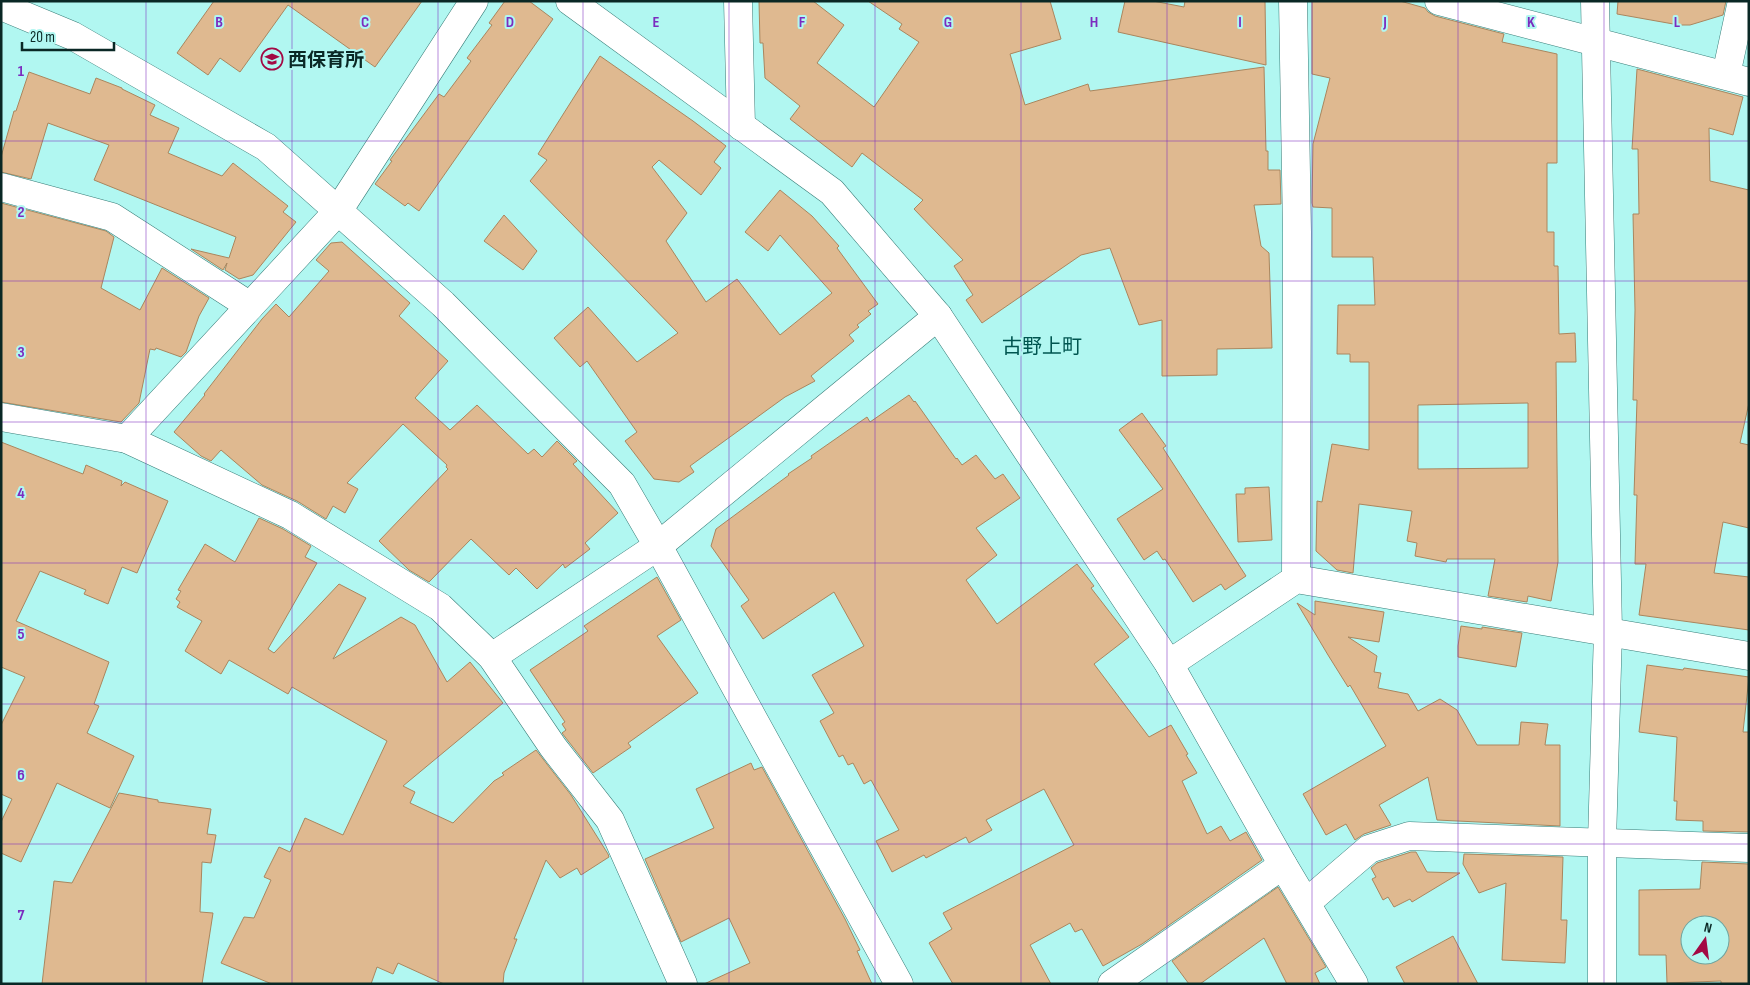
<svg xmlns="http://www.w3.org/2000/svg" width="1750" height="985" font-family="'Sofia Sans Condensed','Noto Sans JP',sans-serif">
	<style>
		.building { fill: #dfb990; stroke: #aa865e; fill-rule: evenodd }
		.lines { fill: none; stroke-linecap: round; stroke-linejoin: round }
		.minor-casing { stroke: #387d78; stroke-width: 29 }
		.tertiary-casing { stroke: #387d78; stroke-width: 29 }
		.minor { stroke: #fff; stroke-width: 28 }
		.tertiary { stroke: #fff; stroke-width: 28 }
		.grid { fill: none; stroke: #7b2cbf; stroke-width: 1; stroke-opacity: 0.55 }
		.labels { text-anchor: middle; stroke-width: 4; stroke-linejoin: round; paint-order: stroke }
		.poi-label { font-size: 19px; font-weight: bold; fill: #0a2825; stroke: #b1f7f1; text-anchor: start }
		.neighbourhood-label { font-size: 20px; fill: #005550; stroke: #b1f7f1 }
		.grid-label { font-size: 16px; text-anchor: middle; font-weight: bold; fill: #7b2cbf; stroke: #b1f7f1; stroke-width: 4; stroke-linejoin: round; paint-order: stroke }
	</style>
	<rect width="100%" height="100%" fill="#b1f7f1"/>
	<!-- building -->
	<g class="building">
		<polygon points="214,1 422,1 375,67 288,5 240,72 220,58 208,75 177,53"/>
		<polygon points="505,1 529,1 553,19 419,211 408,203 405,206 375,184 392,161 390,160 439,94 444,97 471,61 467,58 492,25 489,23"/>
		<polygon points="759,1 813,1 844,25 817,63 874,107 919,42 899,29 902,24 868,1 1050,1 1061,39 1010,54 1025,105 1088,84 1090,91 1264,67 1266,151 1268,151 1268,170 1280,170 1281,204 1254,205 1261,246 1269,253 1272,348 1217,349 1217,375 1162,376 1162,320 1139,325 1110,248 1081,255 982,323 966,300 973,295 954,266 963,260 914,209 923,200 862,153 852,167 790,119 800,106 765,78 763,43 760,43"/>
		<polygon points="1125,1 1153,1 1184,7 1185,1 1265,1 1266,65 1118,32"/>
		<path d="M1312,1h88l25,7 3,4 7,4 69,18 -2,8 55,12v109h-10v69h7v34h4l1,68 16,-1 1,29h-20l2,200 -7,39 -23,-5 -1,6 -39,-6 7,-37h-48l-1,3 -31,-6 2,-13 -10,-2 5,-30 -53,-7 -6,69 -16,-3 -21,-19 1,-50 5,1 10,-58 37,6v-88h-19v-8h-13l1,-49h37l-2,-48h-41v-49l-19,-1 -1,-4 1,-59 17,-66 -18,-4zM1528,403v65l-110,1v-64z"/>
		<polygon points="1618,1 1726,1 1723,15 1690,25 1679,25 1617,14"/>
		<polygon points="600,56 693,121 726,146 714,162 721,168 701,195 659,160 652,167 687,213 666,241 706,302 737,279 780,335 832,293 780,235 768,251 745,232 780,190 812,216 839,246 837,248 878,304 868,311 871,314 857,325 859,327 849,335 854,341 811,376 815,381 785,397 690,466 694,472 679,482 654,479 625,441 637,432 587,361 580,367 554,338 588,307 637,362 678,333 530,181 547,160 538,154"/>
		<polygon points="1637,69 1743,97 1733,135 1709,128 1710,181 1749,190 1749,403 1740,443 1749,445 1749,528 1723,522 1714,573 1749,577 1749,630 1639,615 1646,564 1635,564 1637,495 1634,495 1637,400 1633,400 1635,310 1633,214 1639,214 1638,149 1632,149"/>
		<polygon points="29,72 90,94 96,78 122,88 122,89 155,105 150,115 179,128 168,153 222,176 233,163 288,206 283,212 296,222 253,275 239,279 225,270 227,263 223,270 191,249 229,258 236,237 94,180 109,145 48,123 31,179 1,172 1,157 14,111 16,111"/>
		<polygon points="1,203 106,231 114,237 101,288 140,310 162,268 209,298 199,316 186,352 181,357 156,348 155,350 150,349 139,403 121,422 1,402"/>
		<polygon points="504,215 537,251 523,270 484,241"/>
		<polygon points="342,242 410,303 399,316 448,361 415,398 450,430 477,405 528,454 534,449 542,457 557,441 577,461 573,464 618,513 585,543 590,549 565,568 563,564 537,589 516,568 509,575 471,539 429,582 409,570 379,541 448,469 446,467 447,465 403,424 347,483 358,489 345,513 333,506 326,519 297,501 262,485 221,450 211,461 201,456 174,432 205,395 204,394 262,319 276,304 289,317 329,271 316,260 331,243"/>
		<polygon points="909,395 914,402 915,401 956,459 957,458 962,465 976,455 995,479 1003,474 1020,498 976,528 997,555 966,580 997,624 1077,564 1094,586 1091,588 1129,637 1094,664 1149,737 1171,725 1188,754 1186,755 1197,773 1182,781 1207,834 1221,826 1230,841 1246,832 1262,860 1142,944 1103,966 1082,929 1075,932 1070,923 1030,945 1051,984 953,984 929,943 952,929 943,913 1074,845 1044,789 986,820 992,830 969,843 966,837 926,858 924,855 892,872 876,841 899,830 871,780 864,784 853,763 848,765 843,755 839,757 820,721 834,713 812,675 864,646 834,592 763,639 741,606 749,600 711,546 716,529 789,475 788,474 812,458 811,456 867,417 870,422"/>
		<polygon points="1142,413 1166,446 1163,448 1246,576 1225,590 1221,584 1193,602 1165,559 1163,560 1157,551 1144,560 1117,519 1163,489 1119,430"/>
		<polygon points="1,442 83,474 86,465 122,481 121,486 125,482 168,501 137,573 122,567 108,604 84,594 86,590 40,571 16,621 109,662 94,704 99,706 87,733 134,756 110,808 57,783 21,862 1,853 1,822 12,799 1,794 1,725 25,677 1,667"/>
		<polygon points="1269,487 1272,540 1238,542 1236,494 1245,494 1245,488"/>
		<polygon points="259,518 283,529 311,546 305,557 317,563 268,649 274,653 339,584 366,598 333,659 401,617 415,625 447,682 470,662 503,703 403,786 415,792 410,803 453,823 494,781 504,775 502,773 536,750 571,795 608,854 609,857 581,875 577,868 560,878 546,860 514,939 517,939 504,973 503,984 444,984 398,963 393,974 377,967 371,984 272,984 221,963 244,917 254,918 271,880 264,877 279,847 290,852 305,818 343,835 387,741 292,687 288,694 229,660 221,674 185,651 202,621 177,607 180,602 176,599 181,591 178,590 205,544 235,562"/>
		<polygon points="657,577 681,620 657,636 698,693 628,743 631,747 593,773 562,733 566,730 562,724 565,722 530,670 588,631 584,626"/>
		<polygon points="1315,601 1384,612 1379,642 1348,637 1377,656 1374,672 1381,673 1378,688 1408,694 1418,711 1440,699 1457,710 1477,745 1519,745 1521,722 1548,724 1545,745 1560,745 1560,826 1437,820 1428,777 1379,805 1391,825 1364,834 1355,840 1346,824 1326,835 1303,794 1386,746 1350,685 1348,687 1328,655 1297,603 1315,615"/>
		<polygon points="1461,626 1482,629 1482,627 1522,633 1516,667 1458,657 1458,646"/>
		<polygon points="1647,665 1683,670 1684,668 1749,677 1743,732 1749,732 1749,832 1703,831 1703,821 1676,820 1677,801 1674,801 1677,737 1639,732"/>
		<polygon points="751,763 754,770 762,767 845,919 860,950 857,951 872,984 704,984 750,963 729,918 681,942 645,859 714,828 696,789"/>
		<polygon points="119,793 158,800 158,802 211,809 207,834 216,835 211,863 202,862 200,912 213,913 202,984 42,984 54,881 72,883"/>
		<polygon points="1411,852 1416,852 1427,872 1460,873 1412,902 1410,899 1394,907 1388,897 1383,900 1372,879 1376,877 1371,868 1377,863"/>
		<polygon points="1464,854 1563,857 1561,920 1567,920 1565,963 1502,960 1506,883 1479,893 1463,864"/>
		<path d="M1702,862l47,2v120h-28v-3l-54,2 -1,-28h-27v-65l61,-1zM1690,925h30v30h-30z"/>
		<polygon points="1278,887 1326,967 1315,973 1320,984 1287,984 1264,938 1200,984 1189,984 1172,961"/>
		<polygon points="1453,936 1478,984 1405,984 1396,967"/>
	</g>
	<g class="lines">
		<!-- minor casing -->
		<g class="minor-casing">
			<g id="minor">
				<polyline points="738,1 741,126"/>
				<polyline points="1439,1 1749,82"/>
				<polyline points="1,6 73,36 266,147 443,304 622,484 658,546 899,984"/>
				<polyline points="1726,75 1742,1"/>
				<polyline points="1,187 112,217 250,306"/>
				<polyline points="1,417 127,439 290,515 440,607 492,657 553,747 610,820 683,984"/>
				<polyline points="127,439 338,211 474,1"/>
				<polyline points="492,657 658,546 938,316"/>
				<polyline points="1169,664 1296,579 1749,656"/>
				<polyline points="1306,903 1369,849 1409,836 1749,848"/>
				<polyline points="1112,984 1283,865"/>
			</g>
		</g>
		<!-- tertiary casing -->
		<g class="tertiary-casing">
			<g id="tertiary">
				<polyline points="570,1 832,192 938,316 1169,664 1283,865 1354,984"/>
				<polyline points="1293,1 1297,232 1296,579"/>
				<polyline points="1595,1 1608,631 1602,842 1602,984"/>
			</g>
		</g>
		<!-- minor -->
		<use href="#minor" class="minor"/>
		<!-- tertiary -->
		<use href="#tertiary" class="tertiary"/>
	</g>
	<!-- grid -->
	<path class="grid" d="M146,1v983M292,1v983M438,1v983M583,1v983M729,1v983M875,1v983M1021,1v983M1167,1v983M1312,1v983M1458,1v983M1604,1v983M1,141h1748M1,281h1748M1,422h1748M1,563h1748M1,704h1748M1,844h1748"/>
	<!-- icons -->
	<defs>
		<g id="school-ring" transform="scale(1.125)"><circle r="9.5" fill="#b1f7f1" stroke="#a30944" stroke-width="1.5"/><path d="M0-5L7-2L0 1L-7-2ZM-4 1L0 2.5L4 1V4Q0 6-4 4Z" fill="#a30944"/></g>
	</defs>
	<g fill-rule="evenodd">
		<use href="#school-ring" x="272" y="59"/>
	</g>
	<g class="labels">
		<!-- poi labels -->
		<g class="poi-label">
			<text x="288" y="66">西保育所</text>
		</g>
		<!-- neighbourhood labels -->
		<g class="neighbourhood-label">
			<text x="1042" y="353">古野上町</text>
		</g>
	</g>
	<g class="grid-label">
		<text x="219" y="27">B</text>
		<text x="365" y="27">C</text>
		<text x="510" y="27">D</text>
		<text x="656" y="27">E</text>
		<text x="802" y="27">F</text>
		<text x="948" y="27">G</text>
		<text x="1094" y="27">H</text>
		<text x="1240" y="27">I</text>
		<text x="1385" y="27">J</text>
		<text x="1531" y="27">K</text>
		<text x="1677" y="27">L</text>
		<text x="21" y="76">1</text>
		<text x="21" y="217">2</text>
		<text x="21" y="357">3</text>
		<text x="21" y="498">4</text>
		<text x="21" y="639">5</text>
		<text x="21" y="780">6</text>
		<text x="21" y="920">7</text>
	</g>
	<!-- border -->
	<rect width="1750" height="985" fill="none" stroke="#0a2825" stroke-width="5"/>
	<!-- north arrow -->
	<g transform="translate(1705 940) rotate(14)"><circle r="24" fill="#b1f7f1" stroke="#6ea49f"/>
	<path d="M0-4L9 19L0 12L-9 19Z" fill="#a30944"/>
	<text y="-8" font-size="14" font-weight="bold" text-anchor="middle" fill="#0a2825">N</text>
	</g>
	<!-- scale -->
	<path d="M22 42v8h92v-8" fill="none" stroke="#0a2825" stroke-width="2.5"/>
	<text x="30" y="42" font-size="15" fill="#0a2825" stroke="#b1f7f1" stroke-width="4" paint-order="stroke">20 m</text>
</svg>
